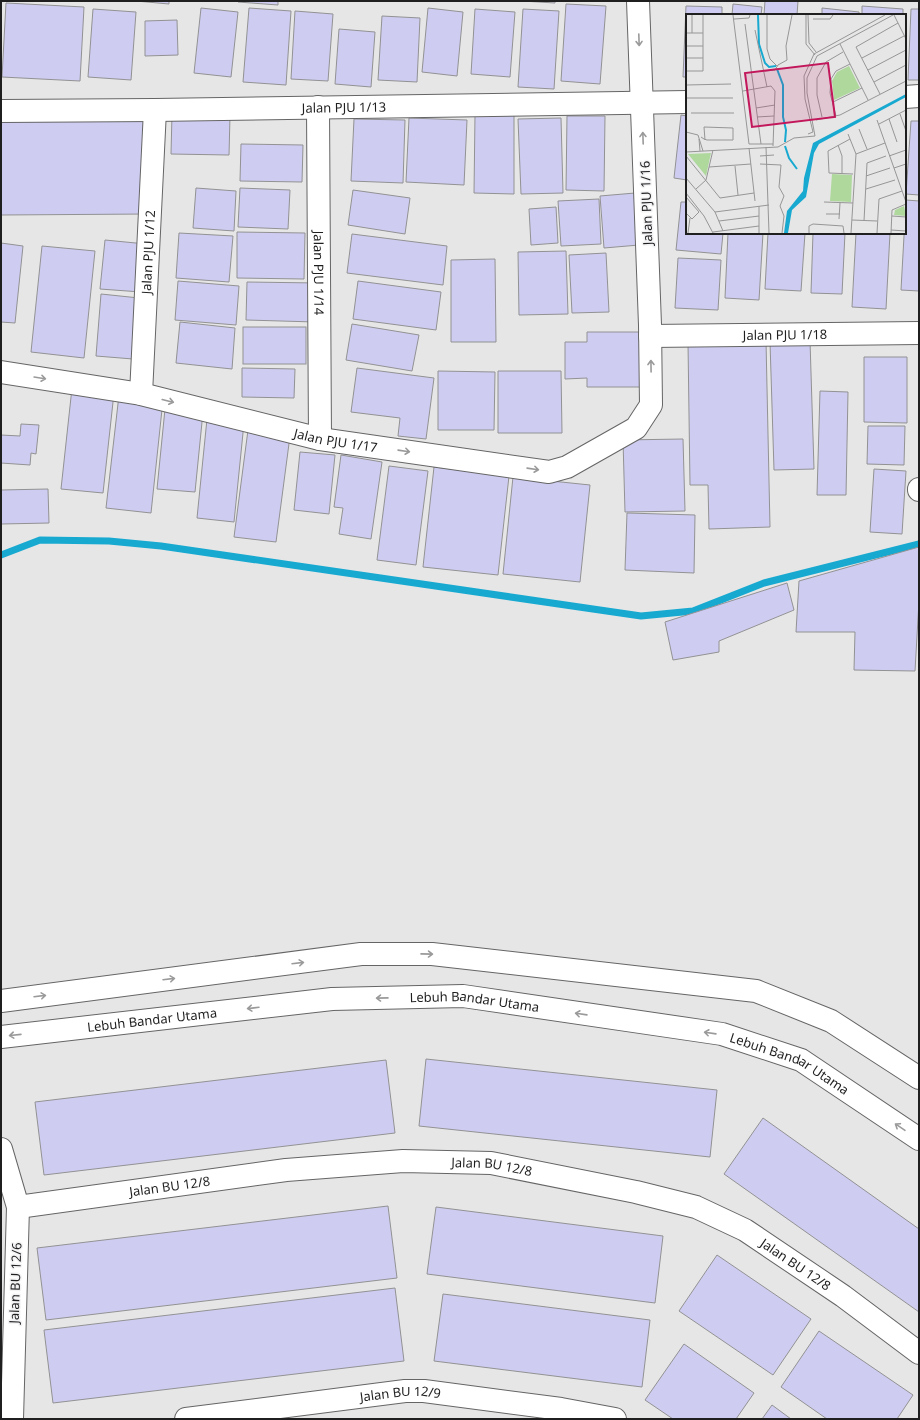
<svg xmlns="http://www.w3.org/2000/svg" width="920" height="1420" font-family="'Noto Sans',sans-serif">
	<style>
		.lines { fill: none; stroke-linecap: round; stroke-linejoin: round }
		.stream { stroke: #18a9d0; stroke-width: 7 }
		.building { fill: #cecdf1; stroke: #929294 }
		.minor-casing { stroke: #656566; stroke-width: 24 }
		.secondary-casing { stroke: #656566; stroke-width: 24 }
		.minor { stroke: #fff; stroke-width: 22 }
		.secondary { stroke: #fff; stroke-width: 22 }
		.oneway { stroke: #9a9a9b }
		.labels { text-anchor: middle; stroke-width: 3; stroke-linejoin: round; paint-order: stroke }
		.street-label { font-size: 13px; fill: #1f1f20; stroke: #f3f3f5 }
		.inset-river { fill: none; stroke: #18a9d0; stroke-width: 2 }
		.inset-road { fill: none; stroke: #969697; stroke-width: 1 }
		.view { fill: #c2185b; fill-opacity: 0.15; stroke: #c2185b; stroke-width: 2 }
		.inset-edge { fill: none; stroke: #1f1f20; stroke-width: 2 }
	</style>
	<rect width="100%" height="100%" fill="#e6e6e7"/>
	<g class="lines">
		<!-- stream -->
		<polyline class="stream" points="1,555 40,540 109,541 161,546 641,616 693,611 764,583 919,544"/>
	</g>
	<!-- building -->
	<g class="building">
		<polygon points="136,1 169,1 169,4"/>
		<polygon points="238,1 278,1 278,5 238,2"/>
		<polygon points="522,1 555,1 555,3"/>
		<polygon points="765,1 798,1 797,15 764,15"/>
		<polygon points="6,3 84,7 80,81 2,77"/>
		<polygon points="566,4 606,6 600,84 561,81"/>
		<polygon points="733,4 762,7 761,15 732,15"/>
		<polygon points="686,6 722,7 722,15 687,15 687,77 683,77"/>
		<polygon points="862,6 903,9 903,15 862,15"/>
		<polygon points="201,8 238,12 231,77 194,73"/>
		<polygon points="249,8 291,11 286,85 243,82"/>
		<polygon points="428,8 463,12 457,76 422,72"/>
		<polygon points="822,8 859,12 859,15 822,15"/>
		<polygon points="93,9 136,12 131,80 88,77"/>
		<polygon points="475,9 515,12 510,77 471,74"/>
		<polygon points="523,9 559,11 554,89 518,87"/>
		<polygon points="911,9 919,9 919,80 908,80"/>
		<polygon points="295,11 333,14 328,81 291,79"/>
		<polygon points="382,16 420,18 417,82 378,80"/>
		<polygon points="177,20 178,55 145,56 145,21"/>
		<polygon points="339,29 375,32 371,87 335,84"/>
		<polygon points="147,114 147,214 1,215 1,115"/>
		<polygon points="172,114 230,116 229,155 171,154"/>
		<polygon points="475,115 514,115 514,194 474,193"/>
		<polygon points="681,115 687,116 687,180 674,178"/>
		<polygon points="567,116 605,116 604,191 566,190"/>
		<polygon points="409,118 467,120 464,185 406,182"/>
		<polygon points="561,118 563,193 521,194 518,119"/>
		<polygon points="354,119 405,120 403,183 351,181"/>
		<polygon points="911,121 919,121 919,195 906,194"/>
		<polygon points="241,144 303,145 302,182 240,181"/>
		<polygon points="196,188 236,191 234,231 193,228"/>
		<polygon points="240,188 290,190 288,229 238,227"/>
		<polygon points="353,190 410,198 405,234 348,225"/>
		<polygon points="635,193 639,245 604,248 600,196"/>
		<polygon points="599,199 601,244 561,246 558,201"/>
		<polygon points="906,200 919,201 919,291 901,290"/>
		<polygon points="681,202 687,202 687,233 723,233 721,254 676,250"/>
		<polygon points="556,207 558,243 531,245 529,209"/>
		<polygon points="237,232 305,233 304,279 237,278"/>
		<polygon points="179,233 233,236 229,282 176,278"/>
		<polygon points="728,233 763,233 759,300 725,298"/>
		<polygon points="768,233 805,233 801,291 765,289"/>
		<polygon points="813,233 845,233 842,294 811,293"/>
		<polygon points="856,233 890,233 886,309 852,307"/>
		<polygon points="352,234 447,246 443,285 347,273"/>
		<polygon points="105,240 146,244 141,292 100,289"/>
		<polygon points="1,243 23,246 15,323 1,322"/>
		<polygon points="42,246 95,251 84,358 31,352"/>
		<polygon points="566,251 568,314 519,315 518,252"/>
		<polygon points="606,253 609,312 572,313 569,255"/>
		<polygon points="678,258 721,260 718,310 675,308"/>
		<polygon points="495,259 496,342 451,342 451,260"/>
		<polygon points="178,281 239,286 236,325 175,320"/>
		<polygon points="358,281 441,292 436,330 353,319"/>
		<polygon points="247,282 317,283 315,322 246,320"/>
		<polygon points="101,294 139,298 133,359 96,356"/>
		<polygon points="180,322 235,328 232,369 176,363"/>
		<polygon points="352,324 419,335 412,371 346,360"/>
		<rect x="243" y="327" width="63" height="37"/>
		<polygon points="587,332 640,332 641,387 587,387 587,378 565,379 565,342 587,342"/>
		<polygon points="766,341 770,527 709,529 708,485 690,485 688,343"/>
		<polygon points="810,341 814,469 774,470 770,342"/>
		<polygon points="864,357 907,357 907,423 864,422"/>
		<polygon points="242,368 295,369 294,398 242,397"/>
		<polygon points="357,368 434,378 426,439 398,436 400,418 351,412"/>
		<polygon points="438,371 495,372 494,430 438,430"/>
		<polygon points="498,371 561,371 562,433 498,433"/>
		<polygon points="72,388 114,393 103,493 61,489"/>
		<polygon points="820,391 848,392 846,495 817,495"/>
		<polygon points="119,395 163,400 151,513 106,508"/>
		<polygon points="165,409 203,412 195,492 157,489"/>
		<polygon points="207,419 244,423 234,522 197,518"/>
		<polygon points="21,424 39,425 36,454 31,453 30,465 1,463 1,435 20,436"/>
		<polygon points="868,426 905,426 904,465 867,464"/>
		<polygon points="248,430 290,436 276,542 234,537"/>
		<polygon points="683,439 685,511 625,512 623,440"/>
		<polygon points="300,452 335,455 329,514 294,510"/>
		<polygon points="341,455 382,462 371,539 339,534 343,508 334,507"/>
		<polygon points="389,466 428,471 416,565 377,560"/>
		<polygon points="434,467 509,476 498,575 423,567"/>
		<polygon points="874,469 906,471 902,534 870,532"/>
		<polygon points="513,477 590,485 580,582 503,574"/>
		<polygon points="48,489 49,523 1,524 1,490"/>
		<polygon points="627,513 695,515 694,573 625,570"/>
		<polygon points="919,547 919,601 915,671 854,670 855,632 796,632 799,581"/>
		<polygon points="787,583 794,610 719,641 719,652 673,660 665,622"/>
		<polygon points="426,1059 717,1090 710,1157 419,1126"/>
		<polygon points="386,1060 395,1133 44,1175 35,1102"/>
		<polygon points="763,1118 919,1229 919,1312 724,1174"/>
		<polygon points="388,1206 397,1278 46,1320 37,1248"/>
		<polygon points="436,1207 663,1236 655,1303 427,1274"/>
		<polygon points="717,1255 811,1319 773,1375 679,1311"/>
		<polygon points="395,1288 404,1361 53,1403 44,1330"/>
		<polygon points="443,1294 650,1320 642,1387 434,1361"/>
		<polygon points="819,1331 913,1395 897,1419 827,1419 781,1387"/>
		<polygon points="684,1344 754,1393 736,1419 673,1419 645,1400"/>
		<polygon points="772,1405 791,1419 762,1419"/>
	</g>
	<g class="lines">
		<!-- minor casing -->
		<g class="minor-casing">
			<g id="minor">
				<polyline points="905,97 919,96"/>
				<path id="s1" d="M318,107l2,332"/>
				<path id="s2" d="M1,111l154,-1 532,-8"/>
				<path id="s3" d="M650,336l269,-3"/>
				<path id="s4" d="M1,372l140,22 179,45 229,33 18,-5 69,-39 15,-23 -1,-80 -12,-324"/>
				<path id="s5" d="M141,394l14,-284"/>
				<polyline points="919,489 919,490"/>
				<polyline points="1,1149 18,1207 12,1419"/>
				<path id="s6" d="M18,1207l268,-37 117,-9 88,2 145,29 60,15 49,23 98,66 76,57"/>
				<path id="s7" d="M186,1419l219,-28h19l137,18 54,10"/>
			</g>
		</g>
		<!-- secondary casing -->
		<g class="secondary-casing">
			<g id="secondary">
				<polyline points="1,1001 361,954 432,954 756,991 831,1021 919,1078"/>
				<path id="s8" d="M1,1037l331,-38 131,-3 259,38 79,26 118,79"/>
			</g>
		</g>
		<!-- minor -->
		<use href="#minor" class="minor"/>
		<!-- secondary -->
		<use href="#secondary" class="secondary"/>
	</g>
	<!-- one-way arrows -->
	<defs><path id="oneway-shaft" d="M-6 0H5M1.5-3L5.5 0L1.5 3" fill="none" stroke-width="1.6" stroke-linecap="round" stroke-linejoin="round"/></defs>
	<g class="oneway">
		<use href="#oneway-shaft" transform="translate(639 40) rotate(88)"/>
		<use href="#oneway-shaft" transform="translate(643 138) rotate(-92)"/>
		<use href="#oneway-shaft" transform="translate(651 366) rotate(-91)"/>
		<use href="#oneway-shaft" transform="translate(40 378) rotate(9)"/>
		<use href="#oneway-shaft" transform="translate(168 401) rotate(14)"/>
		<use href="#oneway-shaft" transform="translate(404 451) rotate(8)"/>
		<use href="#oneway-shaft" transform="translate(533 469) rotate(8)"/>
		<use href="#oneway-shaft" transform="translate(427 954) rotate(1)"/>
		<use href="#oneway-shaft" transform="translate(298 963) rotate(-7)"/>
		<use href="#oneway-shaft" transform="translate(169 979) rotate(-7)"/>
		<use href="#oneway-shaft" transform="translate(40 996) rotate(-7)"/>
		<use href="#oneway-shaft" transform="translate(382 998) rotate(179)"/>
		<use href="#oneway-shaft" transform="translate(253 1008) rotate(173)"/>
		<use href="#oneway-shaft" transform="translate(581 1014) rotate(-172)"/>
		<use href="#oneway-shaft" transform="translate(710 1033) rotate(-172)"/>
		<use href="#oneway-shaft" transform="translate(15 1035) rotate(174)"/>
		<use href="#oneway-shaft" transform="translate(900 1127) rotate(-146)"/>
	</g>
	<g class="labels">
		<!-- street labels -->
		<g class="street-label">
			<text dy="5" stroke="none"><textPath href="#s2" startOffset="343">Jalan PJU 1/13</textPath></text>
			<text transform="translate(646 203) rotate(-92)" y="5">Jalan PJU 1/16</text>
			<text dy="5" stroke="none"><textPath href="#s5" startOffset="142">Jalan PJU 1/12</textPath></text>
			<text dy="5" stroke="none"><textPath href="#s1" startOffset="166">Jalan PJU 1/14</textPath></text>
			<text dy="5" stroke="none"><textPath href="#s3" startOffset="135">Jalan PJU 1/18</textPath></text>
			<text dy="5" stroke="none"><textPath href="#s4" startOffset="342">Jalan PJU 1/17</textPath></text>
			<text dy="5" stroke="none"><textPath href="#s8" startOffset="476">Lebuh Bandar Utama</textPath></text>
			<text dy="5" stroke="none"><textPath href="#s8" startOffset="152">Lebuh Bandar Utama</textPath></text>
			<text dy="5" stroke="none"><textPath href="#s8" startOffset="800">Lebuh Bandar Utama</textPath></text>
			<text dy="5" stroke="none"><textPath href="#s6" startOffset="477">Jalan BU 12/8</textPath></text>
			<text dy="5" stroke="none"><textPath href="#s6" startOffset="153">Jalan BU 12/8</textPath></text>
			<text dy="5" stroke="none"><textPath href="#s6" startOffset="801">Jalan BU 12/8</textPath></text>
			<text transform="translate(15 1283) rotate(-88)" y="5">Jalan BU 12/6</text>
			<text dy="5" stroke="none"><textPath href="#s7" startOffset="216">Jalan BU 12/9</textPath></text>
		</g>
	</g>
	<!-- overview -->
	<g transform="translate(686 14)">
		<rect width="220" height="220" fill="#e6e6e7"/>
		<path d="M163,52l11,22 -26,12 -2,-19 5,-9zM25,139l-5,23 -18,-22zM146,160l20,1 -1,27 -21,-1zM218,192l2,10 -12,-1 1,-5z" fill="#afd89d"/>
		<path d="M220,80v3l-87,47 -5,9 -8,44 -14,13 -4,23h-4l3,-22 16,-20 1,-13 9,-35z" fill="#18a9d0"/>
		<path class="inset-river" d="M72,1l1,29 6,19 4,4 7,-1M91,55l6,16v32l3,13 -1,12M99,132l4,12 8,11"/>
		<path class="inset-road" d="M6,1v18M47,1l16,129h24M81,1v34l3,10 7,7M120,1v29l9,11M122,1l1,28 7,9M208,1l12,24M48,5l15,-1 1,-3M127,5h17l3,-4M59,10l16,120M69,16l12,57M0,19h17M154,30l28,56M0,32h17M0,44h17M176,44l42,-22M182,56l38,-20M0,57h17v-56M79,57l10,-1 3,-5 9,-5 -1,-14 6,-31M188,68l32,-17M0,71l45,-1M57,77l28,-5 4,5 -2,55M194,80l-24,-47 42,-24M0,84h47M147,88l29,-14M70,94l19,-3M5,99h43M214,100l6,17M150,102l-6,-23 1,-14 5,-8 14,-7M71,103l17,-1M136,103l-5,-22v-17l9,-16 17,-10M203,105l8,23M130,106l24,-5 66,-34M191,106l29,82M193,110l27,-14M173,115l8,20M0,118l12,3 5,16M122,120l5,-2 -8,-33 -1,-23 10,-22 71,-39M162,120l8,20M15,123l3,2 3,1h26v-12l-29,-1 1,13M13,125l1,12M164,125l-22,12 1,22 24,1M152,131l4,11v17M80,133l3,86M63,134l6,53M0,138l92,-5 16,-9 21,-2 -8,-43v-15l10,-22 76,-41M170,140l29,-11M0,142l34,42 34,-5M74,142l14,-1M203,142l17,-6M74,150l21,1 -2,22 5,9 -4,10 4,10 -2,17M49,152l3,29M23,153l42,-3M208,154l12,-4M180,162l24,-8M0,164l29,34 8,19M10,175l10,-9 7,-30M180,175l29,-9M0,179l18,23 9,17M0,183l13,15 -7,7 -6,-6M138,188l29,1M29,198l54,-7M140,200h14M206,202l14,1M153,205l1,-16M166,206l25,1M33,207l40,-5M178,207l3,-58 19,-7M205,216l15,1M27,218l46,-6M2,219l2,-15M73,219v-27M123,219v-7l4,-2 30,2 1,7M165,219l5,-79M191,219l2,-34 23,-8M205,219l1,-23 14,-6"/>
		<path class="view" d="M142,49l7,54 -83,10 -7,-54z"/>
		<rect width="220" height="220" class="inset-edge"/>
	</g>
	<!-- border -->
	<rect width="920" height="1420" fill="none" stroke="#1f1f20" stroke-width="4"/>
</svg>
